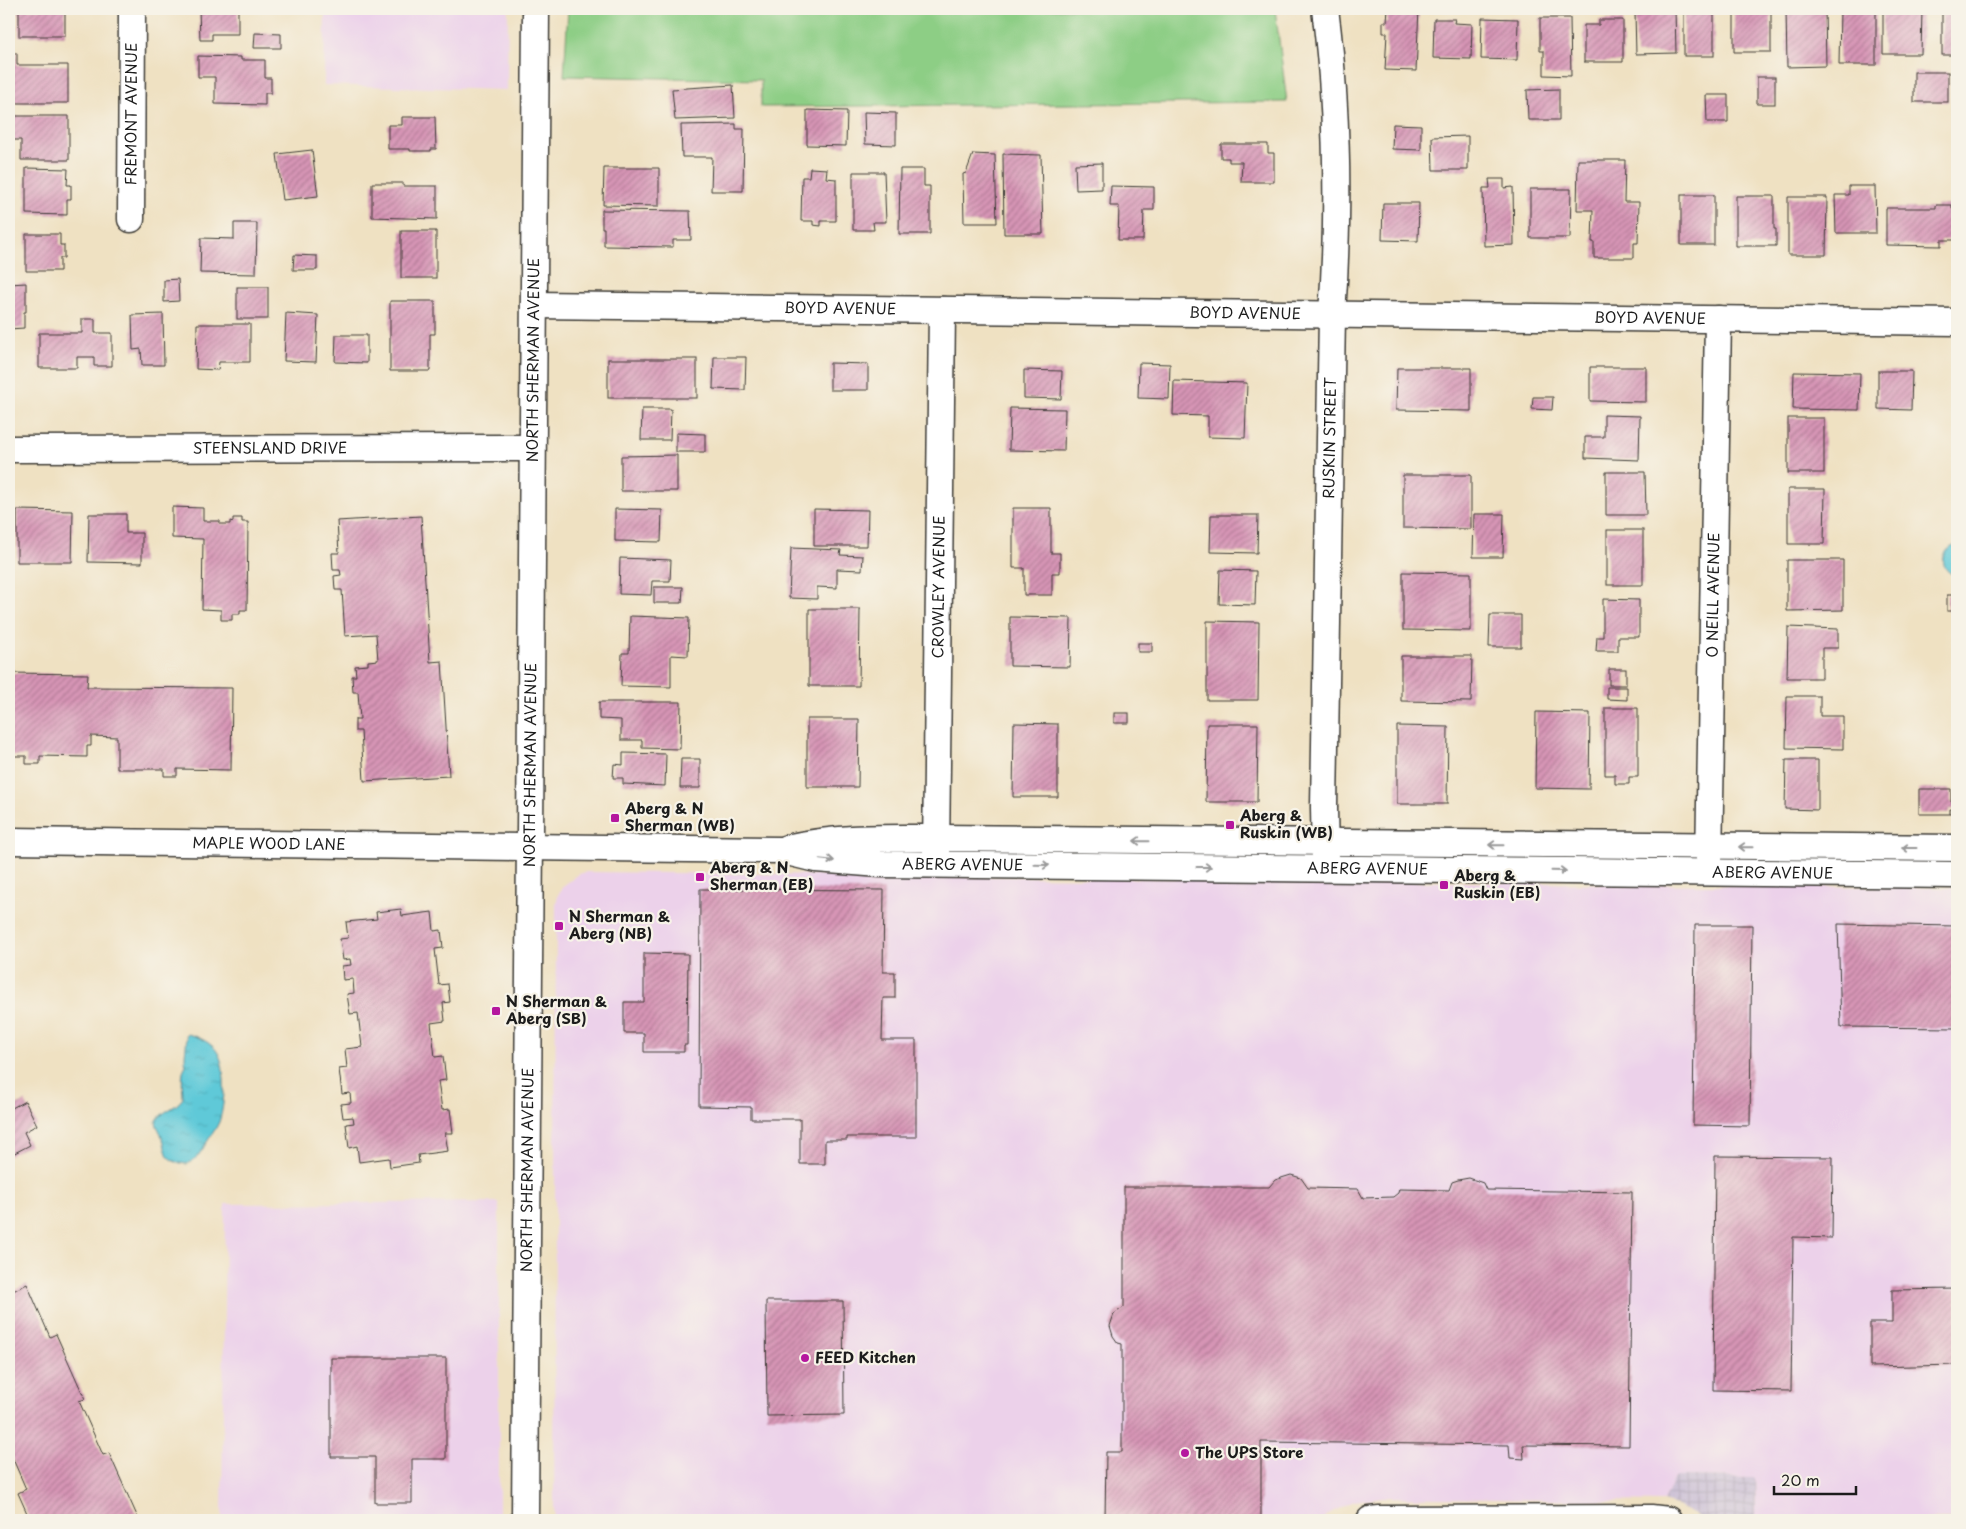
<svg xmlns="http://www.w3.org/2000/svg" width="1966" height="1529" font-family="'Playpen Sans',sans-serif">
	<style>
		.built { fill: #ecd1ea }
		.industrial { fill: url(#industrial-grid) }
		.green { fill: #8dce85; stroke: #547550 }
		.water { fill: url(#water-ripples); stroke: #3d727a }
		.building { fill: url(#building-hatch) }
		.lines { fill: none; stroke-linecap: round; stroke-linejoin: round }
		.minor-casing { stroke: #3c3a35; stroke-width: 29 }
		.minor { stroke: #fff; stroke-width: 26 }
		.oneway { stroke: #999 }
		.poi-dot { fill: #b5179e; stroke: #f7f3e8; stroke-width: 2 }
		.labels { text-anchor: middle; stroke-width: 4.5; stroke-linejoin: round; paint-order: stroke }
		.street-label { font-size: 15px; fill: #1c1c1c; stroke: #f7f3e8 }
		.poi-label { font-size: 15px; font-weight: bold; fill: #1c1c1c; stroke: #f7f3e8; text-anchor: start }
	</style>
	<defs>
		<pattern id="industrial-grid" width="8" height="8" patternUnits="userSpaceOnUse" patternTransform="scale(1.25)"><rect width="8" height="8" fill="#cbbfd5"/><path d="M0 4h8M4 0v8" fill="none" stroke="#aea4b6"/></pattern>
		<pattern id="water-ripples" width="26" height="14" patternUnits="userSpaceOnUse" patternTransform="scale(1.25)"><rect width="26" height="14" fill="#5ec9d8"/><path d="M2 4q2-2 4 0t4 0M15 11q2-2 4 0t4 0" fill="none" stroke="#51acb9"/></pattern>
		<pattern id="building-hatch" width="6" height="6" patternUnits="userSpaceOnUse" patternTransform="scale(1.25)"><rect width="6" height="6" fill="#d795b6"/><path d="M-1 1l2-2M0 6l6-6M5 7l2-2" fill="none" stroke="#ae7993"/></pattern>
	</defs>
	<rect width="100%" height="100%" fill="#f7f3e8"/>
	<filter id="ink" filterUnits="userSpaceOnUse"><feTurbulence type="fractalNoise" baseFrequency=".02" numOctaves="2"/><feDisplacementMap in="SourceGraphic" scale="10" xChannelSelector="R" yChannelSelector="G"/><feConvolveMatrix kernelMatrix="1 2 1 2 8 2 1 2 1" color-interpolation-filters="sRGB"/></filter>
	<filter id="wash" filterUnits="userSpaceOnUse"><feTurbulence type="fractalNoise" baseFrequency=".0096" numOctaves="4" result="noise"/><feDisplacementMap in="SourceGraphic" scale="20" xChannelSelector="R" yChannelSelector="G"/><feGaussianBlur stdDeviation="1.12" result="paint"/><feColorMatrix in="noise" values="0 0 0 0 0 0 0 0 0 0 0 0 0 0 0 0 0 1.4 0 .05"/><feComposite in="paint" operator="in"/></filter>
	<g filter="url(#wash)">
		<rect width="100%" height="100%" fill="#efe1c2"/>
		<!-- built -->
		<g class="built">
			<polygon points="325,9 508,9 507,90 324,85"/>
			<polygon points="586,872 1957,888 1957,1520 1756,1520 1755,1478 1674,1477 1663,1502 1382,1497 1354,1501 1332,1512 1321,1520 554,1520 556,905 558,895 563,886 579,874"/>
			<polygon points="499,1202 499,1520 222,1519 225,1204"/>
		</g>
		<!-- industrial -->
		<polygon class="industrial" points="1674,1477 1755,1478 1756,1520 1701,1520 1694,1514 1680,1507 1663,1502"/>
		<!-- green -->
		<polygon class="green" points="568,9 1275,9 1287,102 761,107 761,80 564,76"/>
		<!-- water -->
		<g class="water">
			<path d="M1957,545v31c-18,-4 -18,-27 0,-31z"/>
			<path d="M186,1034c10,1 27,9 32,19 9,16 7,52 1,69 -3,7 -8,13 -12,20 -6,9 -9,17 -20,22 -22,-2 -19,-9 -25,-27 -1,-5 -5,-9 -6,-15 6,-12 20,-13 27,-24 0,-10 -3,-24 3,-33 -3,-10 2,-21 0,-31z"/>
		</g>
		<g id="blocks">
			<!-- building -->
			<g class="building">
				<rect x="19" y="9" width="46" height="27"/>
				<polygon points="199,9 238,9 238,34 212,34 212,40 200,40"/>
				<polygon points="1388,9 1419,9 1416,71 1385,70 1387,33 1383,33 1383,22 1387,22"/>
				<polygon points="1649,9 1675,9 1676,53 1636,54 1635,13 1649,12"/>
				<rect x="1684" y="9" width="30" height="47"/>
				<polygon points="1771,9 1771,52 1734,52 1734,10"/>
				<polygon points="1786,9 1825,9 1826,66 1787,67"/>
				<polygon points="1855,9 1876,9 1876,65 1839,65 1840,10 1855,11"/>
				<polygon points="1883,9 1922,9 1921,54 1883,54"/>
				<rect x="1942" y="9" width="15" height="46"/>
				<polygon points="1482,18 1518,19 1517,60 1481,59"/>
				<polygon points="1540,18 1570,18 1571,76 1544,75 1544,51 1540,51"/>
				<polygon points="1434,19 1455,19 1454,23 1472,24 1471,59 1433,58"/>
				<polygon points="1599,20 1623,20 1623,62 1584,62 1584,25 1599,25"/>
				<polygon points="255,33 281,34 281,48 254,48"/>
				<polygon points="9,53 17,53 17,65 68,65 68,103 11,103 11,83 9,83"/>
				<polygon points="198,56 241,57 241,60 265,60 265,78 271,78 271,93 265,93 265,105 215,104 215,77 198,77"/>
				<rect x="1914" y="72" width="34" height="30"/>
				<rect x="1757" y="77" width="18" height="27"/>
				<polygon points="733,85 735,118 675,120 672,89"/>
				<polygon points="1559,89 1559,120 1528,120 1527,90"/>
				<polygon points="1706,95 1728,95 1728,122 1707,122"/>
				<polygon points="807,110 847,111 846,146 807,145"/>
				<polygon points="864,112 896,113 896,145 865,144"/>
				<polygon points="12,116 69,116 69,160 21,160 21,140 12,140"/>
				<polygon points="402,117 435,117 436,149 431,149 431,151 410,151 410,149 388,149 388,125 402,125"/>
				<polygon points="736,124 736,129 744,129 743,191 711,191 712,157 682,157 681,125"/>
				<polygon points="1393,124 1421,125 1421,150 1392,149"/>
				<polygon points="1468,136 1468,170 1433,170 1432,137"/>
				<polygon points="1221,144 1268,144 1268,153 1274,153 1274,182 1241,182 1242,162 1229,162 1229,158 1221,158"/>
				<polygon points="312,150 318,196 283,200 277,154"/>
				<polygon points="973,154 995,155 997,223 964,223 963,174 966,173"/>
				<polygon points="1003,154 1041,155 1043,234 1004,234"/>
				<polygon points="1578,160 1625,160 1624,202 1639,202 1638,243 1634,243 1634,258 1594,258 1594,242 1592,242 1593,210 1577,210"/>
				<polygon points="1102,163 1102,189 1076,190 1075,164"/>
				<polygon points="26,168 68,169 67,185 71,185 71,199 67,199 67,215 26,214"/>
				<polygon points="604,168 659,168 659,206 603,205"/>
				<polygon points="810,168 827,169 826,178 836,179 836,221 821,221 821,226 813,225 813,221 801,221 802,177 809,177"/>
				<polygon points="900,169 924,169 924,186 930,186 930,234 899,234"/>
				<polygon points="853,172 884,172 886,222 873,222 874,230 853,230"/>
				<polygon points="1489,179 1504,179 1504,188 1513,187 1514,245 1484,246 1483,188 1490,188"/>
				<polygon points="372,183 403,183 403,186 437,186 437,219 372,217"/>
				<polygon points="1111,186 1154,187 1154,210 1144,210 1143,240 1118,240 1119,206 1110,206"/>
				<polygon points="1849,186 1875,186 1876,233 1836,233 1835,195 1849,195"/>
				<polygon points="1530,189 1571,189 1570,238 1530,238"/>
				<rect x="1681" y="195" width="33" height="50"/>
				<polygon points="1736,196 1774,196 1774,229 1776,229 1776,246 1736,246"/>
				<polygon points="1788,197 1827,197 1826,255 1788,255"/>
				<polygon points="1383,203 1419,203 1418,241 1382,240"/>
				<polygon points="1936,205 1952,205 1952,209 1957,209 1957,240 1941,240 1941,246 1886,245 1886,208 1936,208"/>
				<polygon points="602,210 690,211 691,240 673,240 673,247 604,246 604,228 602,228"/>
				<polygon points="234,223 257,223 256,274 200,273 201,238 234,239"/>
				<rect x="401" y="231" width="35" height="47"/>
				<polygon points="26,234 60,234 60,245 64,245 64,258 60,258 60,271 26,271"/>
				<polygon points="294,255 317,256 317,270 293,270"/>
				<polygon points="178,279 179,301 164,302 164,280"/>
				<polygon points="26,283 26,312 24,312 24,328 9,329 9,284"/>
				<rect x="237" y="287" width="31" height="32"/>
				<polygon points="390,301 435,301 435,334 430,334 430,371 390,371"/>
				<polygon points="286,313 318,315 316,362 284,361"/>
				<polygon points="163,314 164,365 142,365 141,349 133,350 132,315"/>
				<polygon points="82,319 95,319 95,333 112,333 112,366 94,366 94,357 77,357 77,368 39,368 39,333 82,333"/>
				<polygon points="197,324 250,324 250,362 219,362 218,370 196,369"/>
				<polygon points="336,335 367,335 367,363 335,362"/>
				<polygon points="714,357 746,357 745,390 713,389"/>
				<rect x="608" y="359" width="89" height="39"/>
				<polygon points="830,363 868,364 868,390 830,390"/>
				<polygon points="1139,363 1170,364 1169,399 1138,398"/>
				<polygon points="1590,367 1646,367 1646,402 1590,401"/>
				<polygon points="1397,368 1471,368 1471,411 1396,410"/>
				<polygon points="1024,370 1062,371 1061,399 1024,398"/>
				<polygon points="1878,371 1912,371 1911,410 1878,409"/>
				<polygon points="1794,372 1860,373 1859,410 1793,409"/>
				<polygon points="1174,381 1247,383 1245,438 1208,437 1208,416 1173,415"/>
				<polygon points="1533,397 1553,397 1552,410 1532,409"/>
				<polygon points="1010,408 1065,409 1064,451 1009,450"/>
				<polygon points="642,409 671,409 670,440 641,440"/>
				<polygon points="1604,415 1640,416 1639,460 1585,458 1585,437 1604,437"/>
				<rect x="1788" y="418" width="36" height="55"/>
				<polygon points="676,433 705,434 705,452 676,452"/>
				<polygon points="677,455 677,491 621,491 621,456"/>
				<polygon points="1606,472 1645,472 1646,515 1606,515"/>
				<polygon points="1403,475 1471,475 1471,529 1403,528"/>
				<polygon points="1788,489 1825,489 1824,544 1788,544"/>
				<polygon points="172,507 203,508 203,521 220,521 220,524 230,524 230,521 233,522 233,518 242,518 242,522 248,522 247,610 240,610 240,614 232,614 232,620 221,620 221,610 202,609 203,539 172,538"/>
				<polygon points="1013,508 1051,508 1051,553 1060,553 1060,573 1052,573 1052,595 1024,595 1024,568 1013,568"/>
				<polygon points="615,509 662,510 661,542 615,541"/>
				<polygon points="814,509 868,510 867,546 814,546"/>
				<polygon points="17,510 73,511 72,562 17,562"/>
				<polygon points="89,514 126,514 126,533 142,533 142,563 88,562"/>
				<polygon points="1474,514 1504,514 1503,557 1473,557"/>
				<polygon points="1211,515 1258,515 1257,553 1210,552"/>
				<polygon points="421,516 430,662 442,661 449,776 364,781 361,731 355,731 355,719 360,719 358,692 353,692 352,676 356,676 355,666 368,665 368,661 378,660 376,634 345,636 342,590 335,590 334,576 341,575 340,570 333,570 332,553 339,553 337,521"/>
				<rect x="1607" y="530" width="36" height="55"/>
				<polygon points="791,548 841,550 840,555 863,556 862,570 837,569 837,588 817,587 817,599 789,598"/>
				<polygon points="620,558 671,560 670,581 652,581 651,595 619,594"/>
				<polygon points="1787,560 1843,560 1843,610 1787,611"/>
				<polygon points="1220,570 1256,571 1255,605 1219,604"/>
				<polygon points="1403,572 1471,573 1471,631 1403,630"/>
				<polygon points="654,587 683,587 682,603 654,603"/>
				<rect x="1947" y="595" width="10" height="16"/>
				<polygon points="1603,599 1639,600 1639,637 1618,637 1618,651 1596,651 1597,637 1603,637"/>
				<polygon points="809,609 860,609 859,686 809,686"/>
				<polygon points="1490,615 1521,615 1521,647 1489,647"/>
				<polygon points="630,616 689,618 688,656 671,655 671,687 621,686 622,653 629,653"/>
				<polygon points="1010,617 1071,618 1070,667 1010,666"/>
				<polygon points="1207,621 1259,622 1258,700 1207,700"/>
				<polygon points="1788,627 1838,629 1838,648 1822,648 1822,678 1787,678"/>
				<rect x="1138" y="643" width="14" height="9"/>
				<polygon points="1401,656 1472,656 1471,702 1401,701"/>
				<rect x="1609" y="669" width="17" height="16"/>
				<polygon points="9,673 88,674 87,687 232,688 231,770 177,769 177,776 164,776 164,769 117,769 117,737 91,736 91,746 87,746 87,757 40,756 40,764 26,764 26,756 9,756"/>
				<polygon points="1607,687 1627,687 1627,700 1607,699"/>
				<polygon points="1787,696 1820,696 1820,716 1843,716 1843,749 1786,748"/>
				<polygon points="599,702 681,702 680,749 642,748 642,740 621,740 621,720 599,719"/>
				<polygon points="1605,708 1638,708 1638,777 1629,777 1629,784 1615,784 1615,775 1605,775"/>
				<polygon points="1536,712 1590,713 1589,789 1535,788"/>
				<rect x="1114" y="713" width="15" height="10"/>
				<polygon points="807,719 859,719 858,787 807,787"/>
				<polygon points="1014,723 1058,724 1058,797 1013,797"/>
				<polygon points="1207,724 1258,724 1257,802 1206,802"/>
				<polygon points="1397,726 1448,727 1447,804 1397,804"/>
				<polygon points="623,753 666,754 665,786 623,784 623,778 613,778 614,764 623,765"/>
				<polygon points="681,759 700,759 700,788 680,788"/>
				<polygon points="1786,760 1818,760 1818,810 1785,809"/>
				<polygon points="1919,789 1951,789 1951,802 1957,802 1957,810 1950,809 1950,814 1919,814"/>
				<polygon points="700,889 884,890 883,972 895,972 895,998 883,998 882,1040 916,1040 916,1137 847,1137 847,1140 825,1140 825,1164 800,1164 800,1119 751,1119 751,1107 699,1106"/>
				<polygon points="401,909 402,916 432,912 434,931 441,930 443,948 435,949 439,985 448,984 450,1002 443,1003 445,1021 431,1023 435,1057 443,1056 446,1080 438,1081 442,1110 450,1109 453,1133 445,1133 448,1151 418,1155 419,1163 390,1167 389,1158 359,1162 357,1146 349,1148 346,1124 354,1123 353,1117 343,1118 341,1104 351,1103 350,1093 342,1094 339,1069 347,1068 345,1049 362,1047 358,1013 350,1014 347,994 354,993 353,979 343,980 342,966 351,965 350,959 343,960 340,939 348,938 346,922 377,919 376,912"/>
				<polygon points="1838,924 1957,926 1957,1028 1841,1027"/>
				<polygon points="1695,925 1752,925 1750,1126 1693,1125"/>
				<polygon points="644,953 688,954 687,1045 684,1045 684,1052 644,1052 644,1033 624,1033 624,1002 644,1002"/>
				<polygon points="9,1101 12,1108 25,1101 37,1125 24,1132 30,1145 9,1156"/>
				<polygon points="1715,1156 1833,1157 1832,1238 1793,1237 1791,1391 1713,1390"/>
				<polygon points="1291,1175 1301,1178 1308,1188 1358,1189 1363,1198 1393,1197 1398,1193 1399,1189 1449,1190 1452,1182 1458,1180 1469,1178 1483,1183 1486,1190 1632,1192 1629,1446 1523,1445 1524,1459 1510,1458 1509,1445 1261,1442 1261,1520 1105,1520 1106,1452 1122,1452 1122,1344 1118,1343 1113,1336 1110,1326 1114,1314 1124,1307 1124,1187 1269,1187 1275,1180"/>
				<polygon points="27,1284 50,1337 56,1334 85,1399 79,1401 103,1455 109,1453 138,1518 131,1520 30,1520 18,1493 26,1489 9,1450 9,1293"/>
				<polygon points="1957,1289 1957,1365 1870,1367 1870,1323 1892,1323 1892,1290"/>
				<polygon points="766,1301 843,1301 844,1415 767,1416"/>
				<polygon points="331,1358 446,1358 446,1459 412,1459 412,1503 375,1503 375,1457 331,1457"/>
			</g>
		</g>
	</g>
	<g filter="url(#ink)">
		<use href="#blocks" fill-opacity="0" stroke="#3c3a35" stroke-width="1"/>
		<g class="lines">
			<!-- minor casing -->
			<g class="minor-casing">
				<g id="minor">
					<path id="s1" d="M131,219l1,-210"/>
					<path id="s2" d="M534,305l1423,17"/>
					<path id="s3" d="M9,449l523,-1"/>
					<path id="s4" d="M9,841l770,9 37,9 64,5 1077,11"/>
					<path d="M787,848c49,-12 99,-10 149,-10l1021,10"/>
					<path id="s5" d="M936,856l6,-546"/>
					<path id="s6" d="M1325,860l-1,-53 8,-492c7,-102 6,-206 -7,-306"/>
					<path id="s7" d="M1709,863l9,-544"/>
					<path id="s8" d="M525,1520l11,-1511"/>
					<polyline points="1370,1520 1380,1519 1651,1518 1668,1520"/>
				</g>
			</g>
			<!-- minor -->
			<use href="#minor" class="minor"/>
		</g>
		<!-- one-way arrows -->
		<defs><path id="oneway-shaft" d="M-6 0H5M1.5-3L5.5 0L1.5 3" fill="none" stroke-width="1.6" stroke-linecap="round" stroke-linejoin="round" transform="scale(1.25)"/></defs>
		<g class="oneway">
			<use href="#oneway-shaft" transform="translate(1141 841) rotate(-179)"/>
			<use href="#oneway-shaft" transform="translate(1496 845) rotate(-179)"/>
			<use href="#oneway-shaft" transform="translate(1746 847) rotate(-179)"/>
			<use href="#oneway-shaft" transform="translate(1909 848) rotate(-180)"/>
			<use href="#oneway-shaft" transform="translate(827 860) rotate(6)"/>
			<use href="#oneway-shaft" transform="translate(1042 865) rotate(1)"/>
			<use href="#oneway-shaft" transform="translate(1204 867)"/>
			<use href="#oneway-shaft" transform="translate(1559 871) rotate(1)"/>
		</g>
	</g>
	<!-- markers -->
	<g class="poi-dot">
		<rect x="610" y="813" width="10" height="10" rx="2.5"/>
		<rect x="1225" y="820" width="10" height="10" rx="2.5"/>
		<rect x="695" y="872" width="10" height="10" rx="2.5"/>
		<rect x="1439" y="880" width="10" height="10" rx="2.5"/>
		<rect x="554" y="921" width="10" height="10" rx="2.5"/>
		<rect x="491" y="1006" width="10" height="10" rx="2.5"/>
		<circle cx="805" cy="1358" r="5"/>
		<circle cx="1185" cy="1453" r="5"/>
	</g>
	<g class="labels">
		<!-- street labels -->
		<g class="street-label">
			<text dy="5" stroke="none"><textPath href="#s1" startOffset="105">FREMONT AVENUE</textPath></text>
			<text dy="5" stroke="none"><textPath href="#s2" startOffset="306">BOYD AVENUE</textPath></text>
			<text dy="5" stroke="none"><textPath href="#s2" startOffset="711">BOYD AVENUE</textPath></text>
			<text dy="5" stroke="none"><textPath href="#s2" startOffset="1116">BOYD AVENUE</textPath></text>
			<text dy="5" stroke="none"><textPath href="#s8" startOffset="1160">NORTH SHERMAN AVENUE</textPath></text>
			<text dy="5" stroke="none"><textPath href="#s6" startOffset="422">RUSKIN STREET</textPath></text>
			<text dy="5" stroke="none"><textPath href="#s3" startOffset="261">STEENSLAND DRIVE</textPath></text>
			<text dy="5" stroke="none"><textPath href="#s5" startOffset="269">CROWLEY AVENUE</textPath></text>
			<text dy="5" stroke="none"><textPath href="#s7" startOffset="268">O NEILL AVENUE</textPath></text>
			<text dy="5" stroke="none"><textPath href="#s8" startOffset="755">NORTH SHERMAN AVENUE</textPath></text>
			<text dy="5" stroke="none"><textPath href="#s4" startOffset="260">MAPLE WOOD LANE</textPath></text>
			<text dy="5" stroke="none"><textPath href="#s4" startOffset="955">ABERG AVENUE</textPath></text>
			<text dy="5" stroke="none"><textPath href="#s4" startOffset="1360">ABERG AVENUE</textPath></text>
			<text dy="5" stroke="none"><textPath href="#s4" startOffset="1765">ABERG AVENUE</textPath></text>
			<text dy="5" stroke="none"><textPath href="#s8" startOffset="350">NORTH SHERMAN AVENUE</textPath></text>
		</g>
		<!-- poi labels -->
		<g class="poi-label">
			<text x="625" y="814">Aberg &amp; N<tspan x="625" dy="17">Sherman (WB)</tspan></text>
			<text x="1240" y="821">Aberg &amp;<tspan x="1240" dy="17">Ruskin (WB)</tspan></text>
			<text x="710" y="873">Aberg &amp; N<tspan x="710" dy="17">Sherman (EB)</tspan></text>
			<text x="1454" y="881">Aberg &amp;<tspan x="1454" dy="17">Ruskin (EB)</tspan></text>
			<text x="569" y="922">N Sherman &amp;<tspan x="569" dy="17">Aberg (NB)</tspan></text>
			<text x="506" y="1007">N Sherman &amp;<tspan x="506" dy="17">Aberg (SB)</tspan></text>
			<text x="815" y="1363">FEED Kitchen</text>
			<text x="1195" y="1458">The UPS Store</text>
		</g>
	</g>
	<!-- margin -->
	<rect width="1966" height="1529" fill="none" stroke="#f7f3e8" stroke-width="30"/>
	<!-- scale -->
	<path d="M1774 1486v8h82v-8" fill="none" stroke="#1c1c1c" stroke-width="2.5"/>
	<text x="1781" y="1486" font-size="15" fill="#1c1c1c" stroke="#f7f3e8" stroke-width="4" paint-order="stroke">20 m</text>
</svg>
